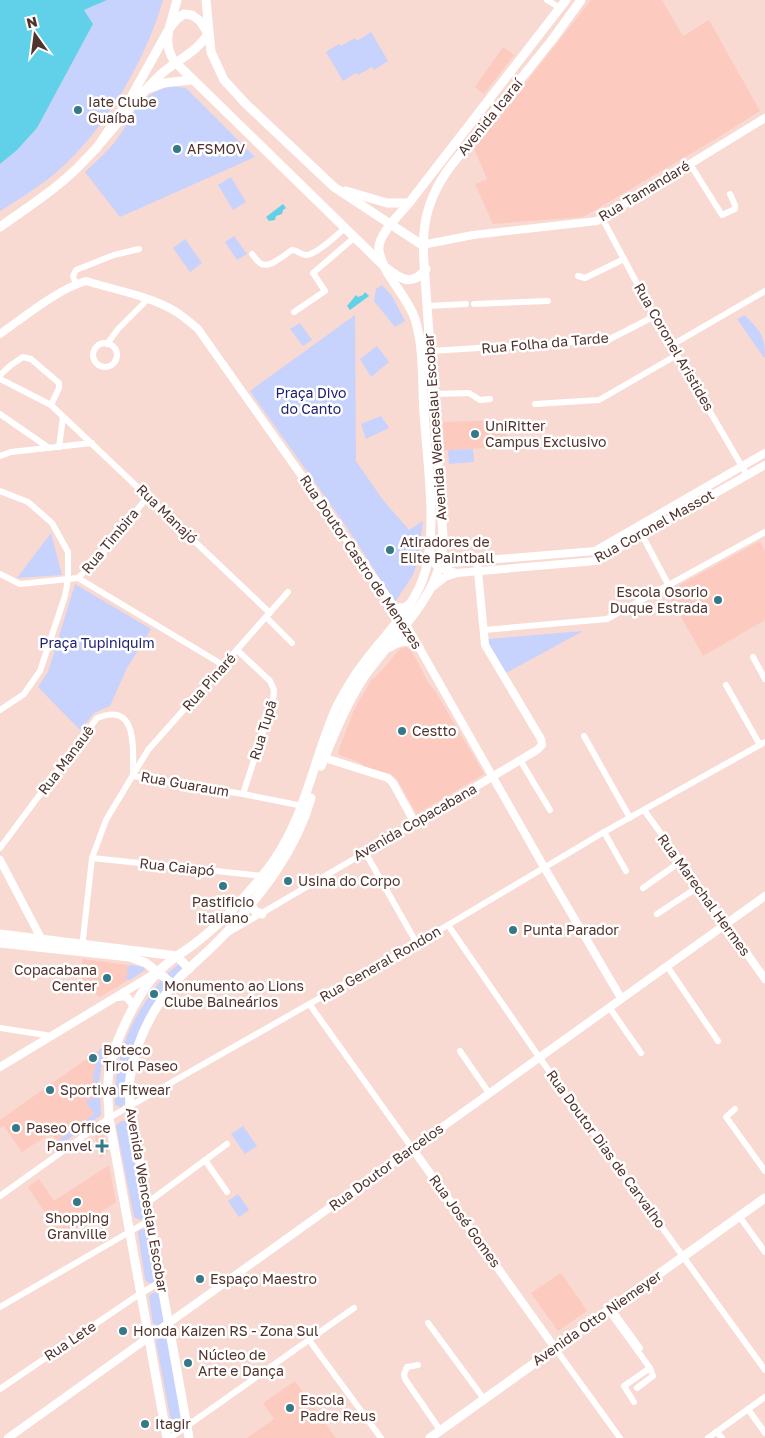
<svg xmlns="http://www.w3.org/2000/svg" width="765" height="1438" font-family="'Golos Text',sans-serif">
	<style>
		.built { fill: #fccabe }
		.green { fill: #c7d2fd }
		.water { fill: #60d1e8 }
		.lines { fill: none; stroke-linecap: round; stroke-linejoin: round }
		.minor { stroke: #fff; stroke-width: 6 }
		.tertiary { stroke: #fff; stroke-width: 8 }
		.secondary { stroke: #fff; stroke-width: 9 }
		.poi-dot { fill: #347988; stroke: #fff; stroke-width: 2 }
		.labels { text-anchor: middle; stroke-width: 5; stroke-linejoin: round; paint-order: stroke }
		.poi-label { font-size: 14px; fill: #50332c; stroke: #fff; text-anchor: start }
		.street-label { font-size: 14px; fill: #50332c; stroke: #fff }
		.park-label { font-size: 14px; fill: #1e2072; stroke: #fff }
	</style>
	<rect width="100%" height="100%" fill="#f8dad2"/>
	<!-- built -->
	<g class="built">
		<polygon points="591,0 662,0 683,36 709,20 760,111 714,140 583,217 493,224 475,184 487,179 474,149"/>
		<polygon points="503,47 514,55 484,94 475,87"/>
		<polygon points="505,420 508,447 444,450 443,422"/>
		<polygon points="760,541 765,551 765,620 703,656 667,592"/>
		<polygon points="406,647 411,650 429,684 435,691 484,774 417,814 397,779 391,774 365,767 359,762 339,755 338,752 354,710 372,679 375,678 400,649"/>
		<polygon points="82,959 143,967 145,970 100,997 82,982"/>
		<polygon points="105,1046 99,1081 101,1115 60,1145 51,1133 22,1152 4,1126 0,1128 0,1120"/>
		<polygon points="104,1130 108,1152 100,1158 95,1136"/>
		<polygon points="109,1165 116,1202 62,1238 28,1187 39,1179 54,1201"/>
		<polygon points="561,1273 587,1311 558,1331 531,1293"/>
		<polygon points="295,1381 336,1438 247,1438 274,1419 263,1403"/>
	</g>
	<!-- green -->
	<g class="green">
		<path d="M107,0h56c-18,63 -63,139 -116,180 -15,11 -31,21 -47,31v-47l17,-14 20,-22 56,-104 -9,-14z"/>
		<polygon points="371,32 388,61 374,70 372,67 358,75 356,73 343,81 326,52 339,44 341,46 355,38 357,41"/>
		<path d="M171,86l15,2 69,69 -135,60 -35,-45c10,-10 21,-19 30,-30 21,-28 18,-45 56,-56z"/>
		<polygon points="231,177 246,202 233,210 218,185"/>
		<polygon points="234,236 247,254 237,260 225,242"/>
		<polygon points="185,239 202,263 190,272 173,248"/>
		<polygon points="382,285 392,296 405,321 395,327 374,301 376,289"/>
		<polygon points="355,315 356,461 383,500 409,530 423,521 418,561 413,575 395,602 348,529 250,391"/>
		<path d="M745,315c15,17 20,19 20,42l-1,1 -27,-39z"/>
		<polygon points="300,323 312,340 303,346 290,329"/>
		<polygon points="377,346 389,362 371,377 360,359"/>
		<polygon points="381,416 389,428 366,439 361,424"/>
		<polygon points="473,449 474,462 449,464 448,450"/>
		<polygon points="51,533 62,575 17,578"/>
		<polygon points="75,584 151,629 127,668 110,706 94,713 80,730 38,687 48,672"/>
		<polygon points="583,631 506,673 491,650 488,639"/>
		<polygon points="179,964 183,968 172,979 168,975 168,973"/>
		<polygon points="130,965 143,967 145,970 130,980 125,978 129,973 126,969"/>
		<path d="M162,979l7,5c-34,37 -38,71 -43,118l-5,5 -4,-1 -2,-2c-1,-50 16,-86 47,-125z"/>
		<polygon points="105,1046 99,1081 101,1115 60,1145 57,1141 94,1114 86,1102 95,1096 93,1076 99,1050"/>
		<polygon points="121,1121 126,1121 129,1124 145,1215 143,1218 140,1220 134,1217 116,1126"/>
		<polygon points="243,1126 257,1146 245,1154 231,1134"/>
		<polygon points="238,1194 249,1210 239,1217 228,1201"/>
		<polygon points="144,1229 147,1231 156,1275 156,1280 151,1283 147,1282 145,1279 138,1233 139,1230"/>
		<polygon points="156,1292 160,1295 165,1321 162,1324 157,1326 153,1323 149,1298 150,1294"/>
		<polygon points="164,1336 168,1340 183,1422 181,1427 176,1430 172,1426 156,1342 158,1337"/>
	</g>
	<!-- water -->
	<g class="water">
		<polygon points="0,0 107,0 84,10 93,24 37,128 17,150 0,164"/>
		<polygon points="283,204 286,208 283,210 282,214 276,216 275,220 269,221 266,217"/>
		<polygon points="365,292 369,296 350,310 347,306 356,295 358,297 363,295"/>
	</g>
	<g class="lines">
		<!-- minor -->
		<g class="minor">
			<polyline points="547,0 560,8"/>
			<polyline points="690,164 722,215 735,209 735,205 730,194"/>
			<polyline points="602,218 657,321 747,475"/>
			<path d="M252,254c2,2 5,7 8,9 8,7 24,-8 32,-13 5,0 9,5 14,5 10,0 31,-20 39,-27"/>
			<polyline points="578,276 585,278 624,259"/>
			<polyline points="76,284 73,276 76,270 114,255 139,249"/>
			<polyline points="474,304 548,301"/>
			<polyline points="427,306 466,304"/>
			<polyline points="294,312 325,291 313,273 355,237"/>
			<circle cx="105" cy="355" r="12"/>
			<polyline points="107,344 118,329 147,300"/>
			<polyline points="672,345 765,291"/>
			<polyline points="431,351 608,340 655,316"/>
			<polyline points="0,375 11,365 23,357 31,359 59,383 59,388 51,405"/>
			<polyline points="0,379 51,405 270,613"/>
			<polyline points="434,394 469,393 480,400 490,399"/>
			<polyline points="535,404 599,400 677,355"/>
			<polyline points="0,414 49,448"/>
			<polyline points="59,447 63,417"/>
			<polyline points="0,456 11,452 92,443"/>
			<polyline points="0,491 28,502 52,523 68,552 68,579 65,596 40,671 24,694 0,710"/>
			<polyline points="642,535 669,586"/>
			<polyline points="0,574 20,584 78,578 103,553 148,496"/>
			<polyline points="78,578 223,665"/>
			<polyline points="266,617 292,643"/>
			<polyline points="484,630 607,619 765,532"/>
			<polyline points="237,650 270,681 274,690 273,701 243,794"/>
			<polyline points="753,657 765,679"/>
			<polyline points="726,685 760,745"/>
			<polyline points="584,736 630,818"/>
			<polyline points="520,760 550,810"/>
			<polyline points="133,776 243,794 303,806"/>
			<polyline points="644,810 726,924"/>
			<polyline points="604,832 626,871"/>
			<path d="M0,848l97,-130c41,-17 36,31 36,56"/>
			<polyline points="365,852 416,942"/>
			<polyline points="92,858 263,876"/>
			<polyline points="643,888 680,862"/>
			<polyline points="657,914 698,887"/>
			<polyline points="448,925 539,1057 765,1370"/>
			<polyline points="228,933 415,823"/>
			<polyline points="82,948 92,858 106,820 148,750 288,592"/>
			<polyline points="667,966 718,1041"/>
			<polyline points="310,1005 412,1148"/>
			<polyline points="609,1007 641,1053"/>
			<polyline points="0,1028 52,1036"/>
			<polyline points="460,1051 489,1093"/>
			<polyline points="735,1109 726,1117 765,1171"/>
			<polyline points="205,1160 227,1192"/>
			<polyline points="0,1196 109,1118 448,925 604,832 765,742"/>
			<polyline points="147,1203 227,1144"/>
			<polyline points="739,1216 765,1252"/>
			<polyline points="0,1307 150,1220"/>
			<polyline points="611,1308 640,1348"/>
			<polyline points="608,1310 650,1368 624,1386 634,1402"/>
			<polyline points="428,1323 484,1399"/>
			<polyline points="309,1340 381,1438"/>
			<polyline points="555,1348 620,1438"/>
			<polyline points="418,1365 407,1367 404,1374 405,1379 440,1430"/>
			<polyline points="637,1388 653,1376 650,1368"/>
			<polyline points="0,1389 141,1293 161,1282"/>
			<polyline points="748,1409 765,1433"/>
			<polyline points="717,1432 722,1438"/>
			<polyline points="170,1438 354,1308"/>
			<polyline points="708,1438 765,1397"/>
		</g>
		<!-- tertiary -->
		<g class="tertiary">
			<polyline points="422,245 473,235 597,221 765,118"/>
			<path d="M0,334c24,-17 58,-45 86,-53 26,8 63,15 87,29 9,5 17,12 25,19l200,283"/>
			<path d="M429,554c3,13 16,16 28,19l139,-12 169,-96"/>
			<polyline points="441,559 450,563 595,551 765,453"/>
			<polyline points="431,588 445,577 457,573"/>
			<polyline points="404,621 544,867 621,998"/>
			<polyline points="325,758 388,778 393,783 415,823 537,750 542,745 541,739 485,645 477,561"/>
			<polyline points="0,860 43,942"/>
			<polyline points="726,924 765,979"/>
			<polyline points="118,997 126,996 134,1006"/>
			<polyline points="0,1067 154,974"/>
			<polyline points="412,1148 555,1348"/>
			<polyline points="8,1438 765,896"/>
		</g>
		<!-- secondary -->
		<g class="secondary">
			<path d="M177,0c-5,22 -17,42 -2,62l210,205c14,11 27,21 41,2"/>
			<polyline points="206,0 211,52 224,80 246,104 334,187 422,245"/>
			<polyline points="147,89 164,83 191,80"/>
			<polyline points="346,191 387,203 409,203"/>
			<path d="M0,227c29,-21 60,-40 84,-66 26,-26 47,-57 73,-83 16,-17 40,-24 51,-45l-8,-12 -8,-6 -8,-1 -7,5 -8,10 -39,70 -34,50"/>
			<polyline points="395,608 404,608 410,604"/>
			<path d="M390,647c9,-6 20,-8 29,0"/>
			<path d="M321,766c12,-29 24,-59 41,-86 24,-37 71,-76 79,-121 2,-7 2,-15 2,-23l-16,-230c-3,-56 -13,-90 23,-139l102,-127 29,-40"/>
			<polyline points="250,905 256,912 262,914"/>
			<polyline points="0,934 177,956 189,969"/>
			<polyline points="0,943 130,957 146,963 174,985"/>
			<path d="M167,1438l-58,-320c0,-12 -2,-24 -1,-36 1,-32 29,-90 52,-112 10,-10 22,-17 33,-25 24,-18 52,-47 70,-70 41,-50 47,-105 71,-162 5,-12 13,-25 20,-36 23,-37 61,-65 72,-108 11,-47 1,-108 -2,-156 -2,-31 0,-65 -9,-94 -8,-24 -33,-45 -36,-69 -2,-15 21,-36 30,-47l157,-203"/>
			<path d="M189,1438l-59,-330c0,-10 -2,-21 0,-30 6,-38 24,-73 50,-101 14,-14 30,-27 44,-42 37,-40 72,-84 87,-137"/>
			<polyline points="430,1438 765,1198"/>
		</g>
	</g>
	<!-- markers -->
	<g class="poi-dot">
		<circle cx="78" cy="110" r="5"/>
		<circle cx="177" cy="149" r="5"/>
		<circle cx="475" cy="434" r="5"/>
		<circle cx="390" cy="550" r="5"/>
		<circle cx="718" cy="600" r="5"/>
		<circle cx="402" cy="731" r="5"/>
		<circle cx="288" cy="881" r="5"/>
		<circle cx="223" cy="886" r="5"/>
		<circle cx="513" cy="930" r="5"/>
		<circle cx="107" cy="978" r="5"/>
		<circle cx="154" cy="994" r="5"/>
		<circle cx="93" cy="1058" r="5"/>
		<circle cx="50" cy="1090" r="5"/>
		<circle cx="16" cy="1128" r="5"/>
		<path d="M99.5 1138.5h5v5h5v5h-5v5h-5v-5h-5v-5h5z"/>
		<circle cx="77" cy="1202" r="5"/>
		<circle cx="200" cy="1279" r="5"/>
		<circle cx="123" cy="1331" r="5"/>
		<circle cx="188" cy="1363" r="5"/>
		<circle cx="290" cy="1408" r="5"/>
		<circle cx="145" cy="1424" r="5"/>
	</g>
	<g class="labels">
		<!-- poi labels -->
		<g class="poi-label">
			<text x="88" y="107">Iate Clube<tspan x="88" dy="16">Guaíba</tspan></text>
			<text x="187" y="154">AFSMOV</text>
			<text x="485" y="431">UniRitter<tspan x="485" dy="16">Campus Exclusivo</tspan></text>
			<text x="400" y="547">Atiradores de<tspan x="400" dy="16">Elite Paintball</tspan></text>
			<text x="708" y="597" text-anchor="end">Escola Osorio<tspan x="708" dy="16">Duque Estrada</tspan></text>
			<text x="412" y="736">Cestto</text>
			<text x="298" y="886">Usina do Corpo</text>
			<text x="223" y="907" text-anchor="middle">Pastificio<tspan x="223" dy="16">Italiano</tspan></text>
			<text x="523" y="935">Punta Parador</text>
			<text x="97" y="975" text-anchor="end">Copacabana<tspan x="97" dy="16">Center</tspan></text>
			<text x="164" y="991">Monumento ao Lions<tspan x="164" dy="16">Clube Balneários</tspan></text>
			<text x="103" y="1055">Boteco<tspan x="103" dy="16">Tirol Paseo</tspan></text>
			<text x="60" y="1095">Sportiva Fitwear</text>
			<text x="26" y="1133">Paseo Office</text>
			<text x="92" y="1151" text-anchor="end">Panvel</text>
			<text x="77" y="1223" text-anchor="middle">Shopping<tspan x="77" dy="16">Granville</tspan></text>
			<text x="210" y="1284">Espaço Maestro</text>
			<text x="133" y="1336">Honda Kaizen RS - Zona Sul</text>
			<text x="198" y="1360">Núcleo de<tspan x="198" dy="16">Arte e Dança</tspan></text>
			<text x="300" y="1405">Escola<tspan x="300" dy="16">Padre Reus</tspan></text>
			<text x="155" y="1429">Itagir</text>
		</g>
		<!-- street labels -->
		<g class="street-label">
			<text transform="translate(490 117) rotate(-51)" y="5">Avenida Icaraí</text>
			<text transform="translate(644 191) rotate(-31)" y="5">Rua Tamandaré</text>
			<text transform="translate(545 343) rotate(-5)" y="5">Rua Folha da Tarde</text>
			<text transform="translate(674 347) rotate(60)" y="5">Rua Coronel Aristides</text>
			<text transform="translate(435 427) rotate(-94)" y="5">Avenida Wenceslau Escobar</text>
			<text transform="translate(167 514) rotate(44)" y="5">Rua Manajó</text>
			<text transform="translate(654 526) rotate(-29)" y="5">Rua Coronel Massot</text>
			<text transform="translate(110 541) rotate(-50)" y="5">Rua Timbira</text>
			<text transform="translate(361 562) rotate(56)" y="5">Rua Doutor Castro de Menezes</text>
			<text transform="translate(209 682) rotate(-48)" y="5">Rua Pinaré</text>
			<text transform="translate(263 730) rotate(-73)" y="5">Rua Tupã</text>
			<text transform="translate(66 760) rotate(-53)" y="5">Rua Manauê</text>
			<text transform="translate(185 784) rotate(10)" y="5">Rua Guaraum</text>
			<text transform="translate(415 822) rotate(-30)" y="5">Avenida Copacabana</text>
			<text transform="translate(177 867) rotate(6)" y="5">Rua Caiapó</text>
			<text transform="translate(704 895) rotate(54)" y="5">Rua Marechal Hermes</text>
			<text transform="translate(380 964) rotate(-30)" y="5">Rua General Rondon</text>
			<text transform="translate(606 1149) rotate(54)" y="5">Rua Doutor Dias de Carvalho</text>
			<text transform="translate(386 1167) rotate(-36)" y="5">Rua Doutor Barcelos</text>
			<text transform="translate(147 1200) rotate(80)" y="5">Avenida Wenceslau Escobar</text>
			<text transform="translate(465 1221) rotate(54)" y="5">Rua José Gomes</text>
			<text transform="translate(597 1318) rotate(-35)" y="5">Avenida Otto Niemeyer</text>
			<text transform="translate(70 1341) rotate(-34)" y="5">Rua Lete</text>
		</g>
		<!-- park labels -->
		<g class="park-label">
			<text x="311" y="398">Praça Divo<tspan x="311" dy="16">do Canto</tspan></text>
			<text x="97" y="648">Praça Tupiniquim</text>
		</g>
	</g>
	<!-- north arrow -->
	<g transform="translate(35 35) rotate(346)" stroke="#ffffff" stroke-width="4" paint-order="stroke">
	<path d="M0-4L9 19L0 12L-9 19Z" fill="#50332c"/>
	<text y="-8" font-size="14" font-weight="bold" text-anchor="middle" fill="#50332c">N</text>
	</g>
</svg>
